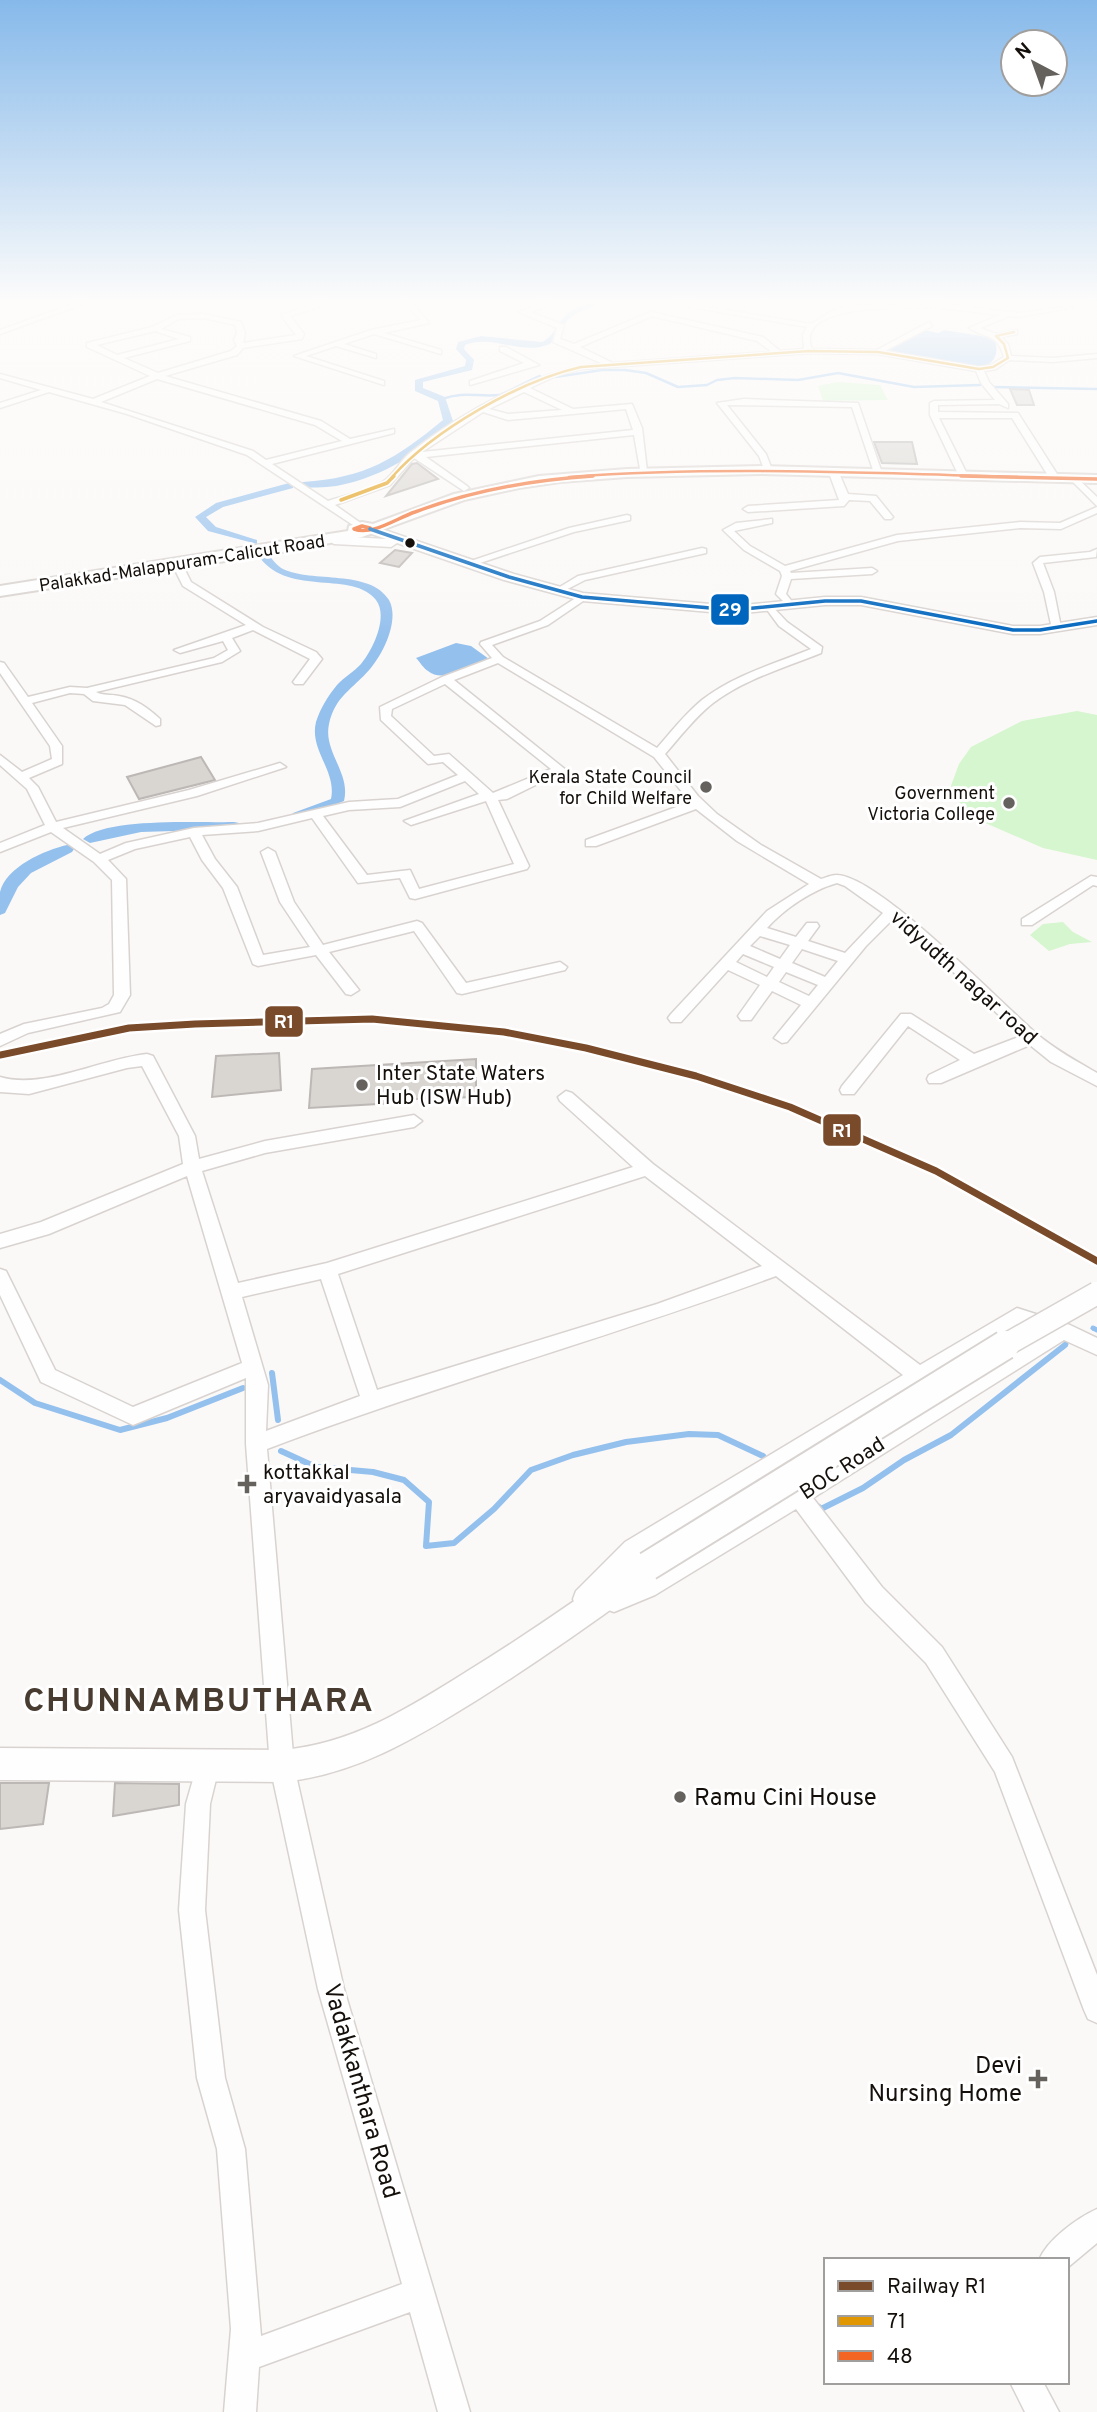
<svg xmlns="http://www.w3.org/2000/svg" width="1097" height="2412" font-family="Overpass,sans-serif">
	<style>
		.green { fill: #d5f6ce }
		.water { fill: #94c0ed }
		.lines { fill: none; stroke-linecap: round; stroke-linejoin: round }
		.stream-far2 { stroke: #94c0ed; stroke-width: 2.5 }
		.stream-far1 { stroke: #94c0ed; stroke-width: 5 }
		.stream { stroke: #94c0ed; stroke-width: 6 }
		.canal { fill: #94c0ed; fill-rule: evenodd }
		.building { fill: #d9d5d1; stroke: #bcb8b5; stroke-width: 2 }
		.minor-casing { stroke: #d8d3d0; stroke-width: 3 }
		.major-casing { stroke: #d8d3d0; stroke-width: 3 }
		.highway-casing { stroke: #d8d3d0; stroke-width: 4 }
		.minor { fill: #fefefe; fill-rule: evenodd }
		.major { fill: #fefefe; fill-rule: evenodd }
		.highway { fill: #fefefe; fill-rule: evenodd }
		.major-bridge-far1-casing { stroke: #d8d3d0; stroke-width: 25; stroke-linecap: butt }
		.major-bridge-casing { stroke: #d8d3d0; stroke-width: 32; stroke-linecap: butt }
		.major-bridge-far1 { stroke: #fefefe; stroke-width: 22 }
		.major-bridge { stroke: #fefefe; stroke-width: 28 }
		.bus-1-far1-casing { stroke: #fff; stroke-width: 5 }
		.bus-1-casing { stroke: #fff; stroke-width: 7 }
		.bus-2-far1-casing { stroke: #fff; stroke-width: 5 }
		.bus-2-casing { stroke: #fff; stroke-width: 7 }
		.bus-3-casing { stroke: #fff; stroke-width: 7 }
		.bus-1-far1 { stroke: #e09701; stroke-width: 2.5 }
		.bus-1 { stroke: #e09701; stroke-width: 3.5 }
		.bus-2-far1 { stroke: #f26522; stroke-width: 2.5 }
		.bus-2 { stroke: #f26522; stroke-width: 3.5 }
		.bus-3 { stroke: #0065bd; stroke-width: 3.5 }
		.rail-1-casing { stroke: #fff; stroke-width: 12 }
		.rail-1 { stroke: #7a4b2a; stroke-width: 7 }
		.bus-dot { fill: #140f0a; stroke: #fff; stroke-width: 2.5 }
		.poi-dot { fill: #65615d; stroke: #fff; stroke-width: 2.5 }
		.labels { text-anchor: middle; stroke-width: 6; stroke-linejoin: round; paint-order: stroke }
		.far-street-label { font-size: 18px; fill: #140f0a; stroke: #fff }
		.far-poi-label { font-size: 18px; fill: #140f0a; stroke: #fff; text-anchor: end }
		.street-label { font-size: 21px; fill: #140f0a; stroke: #fff }
		.poi-label { font-size: 21px; fill: #140f0a; stroke: #fff; text-anchor: start }
		.near-poi-label { font-size: 24px; fill: #140f0a; stroke: #fff; text-anchor: start }
		.near-street-label { font-size: 24px; fill: #140f0a; stroke: #fff }
		.near-district-label { font-size: 33px; font-weight: bold; letter-spacing: 2px; fill: #483b30; stroke: #fff }
		.line-badge { stroke: #fff; stroke-width: 2.5 }
		.badge-label { font-size: 19px; text-anchor: middle; font-weight: bold; fill: #fff }
	</style>
	<rect width="100%" height="100%" fill="#fbf9f7"/>
	<!-- green -->
	<g class="green">
		<polygon points="837,382 880,385 888,400 823,401 818,386"/>
		<polygon points="1077,711 1097,715 1097,860 1043,848 974,818 949,791 959,764 971,747 1022,721"/>
		<polygon points="1063,922 1073,932 1092,942 1070,944 1049,951 1030,935 1043,924"/>
	</g>
	<!-- water -->
	<g class="water">
		<path d="M923,330l16,3 5,-3 44,7 7,4c4,11 0,22 -12,26l-91,-13 -3,-4z"/>
		<path d="M456,643l15,3 18,13c-15,6 -46,25 -61,12 -5,-3 -8,-9 -12,-13z"/>
	</g>
	<g class="lines">
		<!-- stream-far2 -->
		<g class="stream-far2">
			<polyline points="49,316 84,304"/>
			<polyline points="555,377 602,370 625,370 646,373 678,387 707,385 717,380 735,378 798,380 838,373 914,387 980,385"/>
			<polyline points="994,387 1097,389"/>
			<path d="M442,399c22,-8 35,-2 57,-4 3,0 33,-16 41,-19"/>
		</g>
		<!-- stream-far1 -->
		<g class="stream-far1">
			<polyline points="1093,1328 1097,1330"/>
			<polyline points="1063,1347 1066,1344"/>
		</g>
		<!-- stream -->
		<g class="stream">
			<polyline points="272,1373 278,1420"/>
			<polyline points="0,1380 35,1403 120,1430 167,1418 243,1388"/>
			<polyline points="281,1451 316,1467 373,1472 404,1480 429,1502 426,1546 454,1543 494,1509 531,1470 573,1455 626,1442 689,1434 718,1435 763,1456"/>
			<polyline points="819,1507 821,1509 863,1488 904,1460 951,1435 1065,1345"/>
		</g>
		<!-- canal -->
		<g class="canal">
			<path d="M586,304h11c-9,6 -21,7 -29,16 -8,8 -8,21 -21,25 -27,10 -55,-11 -82,0l-1,4 10,11 -2,10 -49,12v6l22,9 8,24c-28,30 -72,56 -112,64 -13,3 -25,2 -38,3l-5,-3 5,-3c62,-4 93,-23 140,-62l-5,-19 -23,-10v-11l50,-14 1,-6 -10,-11 2,-7 23,-6 61,6c19,-10 12,-27 44,-38z"/>
			<polygon points="289,483 293,484 293,488 223,507 206,517 216,527 257,540 257,544 208,531 195,517 216,503"/>
			<path d="M260,554h8c4,5 9,12 15,15 29,14 87,0 106,31 11,20 -6,54 -19,69 -17,20 -35,27 -41,55 -6,28 22,49 15,77l-46,19 -7,-4 2,-3 38,-14c6,-28 -22,-49 -15,-77 4,-13 12,-26 21,-37 7,-8 17,-13 24,-21 11,-13 28,-47 15,-64 -23,-30 -86,-3 -116,-42z"/>
			<path d="M234,822l5,1 2,3 -2,3 -98,3 -51,11 -7,-4c23,-22 118,-16 151,-17z"/>
			<path d="M67,845l5,1 2,3 -2,3 -41,21 -13,14 -13,26 -5,2c0,-7 0,-16 0,-23 6,-25 45,-42 67,-47z"/>
		</g>
	</g>
	<!-- building -->
	<g class="building">
		<polygon points="1010,389 1029,390 1034,405 1017,405"/>
		<polygon points="874,442 912,442 917,464 882,463"/>
		<polygon points="417,463 438,479 386,496 412,464"/>
		<polygon points="395,550 412,553 399,567 380,563"/>
		<polygon points="201,757 215,780 139,799 127,777"/>
		<polygon points="279,1053 281,1090 212,1097 216,1056"/>
		<polygon points="476,1059 476,1097 413,1099 413,1102 309,1108 312,1069"/>
		<polygon points="0,1783 49,1783 43,1824 0,1829"/>
		<polygon points="115,1783 179,1784 179,1805 113,1816"/>
	</g>
	<g class="lines">
		<!-- minor casing -->
		<g class="minor-casing">
			<g id="minor">
				<polygon points="73,304 83,304 0,334 0,330"/>
				<path d="M316,304h11l-37,12 14,18 -2,5 -59,9 -6,7 -72,21 156,45 29,18 44,-10v4l-122,31 56,37c17,-6 42,-10 56,-20 10,-7 16,-20 26,-28 49,-39 130,-86 193,-89l-50,-22 4,-14 -38,-16 23,-8h11l-23,8 34,13 -4,14 14,5 77,-32 112,25 17,14 24,-2 -1,-14 4,-8 -134,-23h17l121,20 21,-13 19,-5 91,-2 76,9 72,-9 -72,13 -9,-1 -29,12 16,6 21,-4v4l-16,3 7,7 3,12 42,2 44,-4v4l-44,4 -44,-2 -13,9 -12,2 5,11 19,22v4l-9,-4 -61,1v7l80,1 39,61 -5,3 -5,-3 -35,-56h-73l27,54 -8,2 -28,-59v-12l4,-2 61,-1 -14,-17 -5,-12 -98,-17 -69,-1 -228,16 -23,6 -28,13 43,21 59,-5 10,24 5,43 -7,-2 -6,-34 -208,22 41,29 2,2 -5,3 -50,-33 -24,27 -55,20 27,19v4l-3,1 -112,-74 -120,-41 -78,-22 -49,16v-5l41,-13 -41,-12v-4l93,25 57,-23 -63,-29v-4l65,-16 25,-12 27,-1 37,8 4,11 -2,10 53,-8 -15,-20zM933,307l67,8 -31,13c18,11 28,5 35,29l-13,8 -12,2 -94,-16 47,-25 -3,-4 -52,28 -65,-1c-20,-47 98,-41 121,-42zM652,316l105,25 15,11 -159,11 -33,-16zM204,318l31,7 2,8 -3,7 3,6 -6,5 -73,22 -34,-15 66,-17v-4l-29,-8 17,-10zM155,331l24,8 -62,16 -20,-10zM157,379l158,46 27,16 -76,19 -13,-9 -152,-49zM524,392l38,18 -54,4 -19,-5zM626,409l7,21 -211,22 61,-40 25,8z"/>
				<polygon points="405,304 413,304 429,323 384,333 441,350 441,354 374,334 344,344 376,354 376,358 336,346 306,356 384,381 384,385 294,356 371,330 421,320"/>
				<polygon points="500,347 506,347 539,365 470,385 470,381 524,363 500,351"/>
				<polygon points="744,399 858,403 881,470 877,473 873,470 852,407 727,405 766,454 771,467 764,469 759,456 717,403"/>
				<polygon points="834,470 839,473 848,494 876,496 893,517 891,519 885,519 870,501 849,500 844,506 748,512 743,509 748,506 839,500 829,473"/>
				<polygon points="1075,476 1097,497 1097,506 1070,479"/>
				<polygon points="1097,507 1097,513 1061,529 1020,528 898,541 790,571 791,573 872,568 877,571 872,574 791,579 786,594 794,604 789,607 776,594 782,576 780,571 744,550 723,530 736,523 772,519 772,523 734,531 750,546 785,566 897,535 1020,522 1060,523"/>
				<polygon points="627,515 630,516 630,520 574,532 474,565 465,563 569,528"/>
				<polygon points="702,548 706,549 706,553 585,580 558,594 553,591 578,576"/>
				<polygon points="1097,549 1096,557 1043,563 1054,592 1061,627 1052,629 1044,592 1033,563 1040,557 1090,552"/>
				<path d="M177,561l5,3 9,18 72,45 53,25 6,7 -19,25h-8l-2,-2 17,-23 -57,-29 -21,8 8,13 -18,11 -126,30c7,4 15,2 23,4 17,3 29,12 41,23v6l-4,1 -31,-21 -32,-4 -9,-7 -14,-1 -38,10 30,43v18l-33,14 9,9 18,35 133,-32 91,-27 6,4 -89,29 -134,32 37,26 26,-11 68,-15 64,-5 91,-21 49,-3 60,-24 -15,-13 -15,2 -47,-44 -1,-13 62,-30 50,-19 -12,-14 1,-2 59,-21 42,-27 5,3 -1,2 -38,26 -56,20 11,12 154,91c14,-16 28,-34 45,-48 32,-25 72,-36 109,-51l-32,-23 -14,-19 5,-3 17,18 35,25 -1,6c-37,15 -76,26 -108,50 -18,14 -33,34 -48,51l33,42 19,18 44,31 60,34c4,-1 10,-4 15,-4 41,-1 167,130 202,160 18,15 38,26 59,38v13l-46,-24 -21,-17 -89,38h-12l-2,-4 2,-4 31,-15 -52,-34 -54,68h-12l-2,-4 2,-4 59,-72h10l63,40 47,-18 -108,-102 -21,-14 -26,26 -79,96 -5,1 -8,-5 27,-33 -29,-14 -21,29h-10l-3,-4 22,-31 -32,-15 -47,52h-10l-3,-4 3,-4 96,-103 42,-27 -72,-43 -41,-32 -100,37h-10v-6l104,-38 -36,-45 -156,-94 -44,17 112,90 -59,29 -9,1 31,66 -2,3 -112,30 -5,-1 -10,-20 -42,5 -46,-65 -54,13 -56,4 13,24 22,28 26,68 47,-8 -30,-45 -19,-50 7,-4 7,4 19,50 29,43 94,-24 5,2 44,60 94,-21 7,5 -2,3 -103,24 -5,-1 -43,-62 -85,21 30,38 -8,5 -5,-1 -30,-39 -58,11 -5,-2 -30,-76 -21,-28 -12,-23 -55,12 -27,11 18,19 4,116 -10,17 -92,21 -28,13v-12l24,-10 78,-16 7,-4 5,-9 -2,-115 -18,-18 -43,-30 -51,20v-9l45,-18 -18,-36 -27,-24v-10l22,17 30,-13 -2,-13 -50,-73v-11l4,1 24,34 42,-10 17,1 127,-30 14,-8 -5,-9 -43,12 -6,-3 72,-25 -63,-39 -11,-22zM445,684l106,85 -58,24 -44,-39 -15,2 -43,-40 1,-7zM465,781l14,13 -75,27 7,4 75,-24 28,63 -95,25 -9,-19 -43,5 -44,-59 26,-6 51,-3zM837,883l8,3 38,27 -38,40 -37,-12 11,-15 -2,-3h-10l-11,14 -29,-9c17,-19 45,-38 70,-45zM760,936l30,9 -10,14 -30,-13zM802,949l36,12 -13,16 -33,-14zM743,954l31,13 -7,10 -31,-15zM786,972l32,13 -9,11 -30,-14z"/>
				<polygon points="1091,876 1097,877 1097,886 1093,885 1032,925 1022,925 1022,919"/>
				<path d="M147,1054l6,2 42,80 4,23 66,-18 149,-26 8,6 -8,6 -149,26 -63,18 36,112 89,-20 306,-96 -73,-66 -2,-4 8,-6 6,2 81,71 267,201 97,-57 53,17 27,13v17l-33,-15 -251,158 69,89 60,60 70,110 85,218v48l-9,-4 -4,-9 -89,-238 -69,-109 -60,-60 -70,-94 -141,86 -41,17 -8,-3 -3,-8 3,-8 33,-14 72,-40 333,-206 -25,-9 -378,232 -49,51 -8,3 -8,-3 -3,-8 3,-8 49,-49 278,-167 -127,-99c-169,62 -342,110 -509,173l27,317 50,223 126,423h-32l-28,-100 -151,55 -3,45h-32l7,-83 -14,-180 -20,-71 -18,-168 7,-106 14,-49 8,-4 8,4 4,8 -10,41 -5,106 20,168 20,71 16,187 141,-52 -84,-295 -48,-223 -24,-322v-66l-113,47 -92,-43 -41,-87v-26l6,2 49,99 78,37 109,-44 -55,-187 -138,58 -49,14v-14l41,-12 142,-58 -4,-28 -37,-70 -15,2 -98,26 -29,-2v-15c44,13 100,-18 147,-23zM645,1176l117,90 -105,38 -280,86 -39,-116zM321,1279l39,117 -94,35 2,-46 -26,-88z"/>
				<path d="M1097,2209v34l-30,25v-8h-28c8,-20 38,-42 58,-51z"/>
				<polygon points="1010,2382 1043,2382 1059,2412 1025,2412"/>
			</g>
		</g>
		<!-- major casing -->
		<g class="major-casing">
			<g id="major">
				<polygon points="370,525 514,574 583,593 734,606 825,597 861,597 1013,626 1040,626 1097,617 1097,625 1040,634 1013,634 861,605 825,605 734,614 582,601 504,580 397,543 391,547 334,544 328,540 334,536 386,539 366,532 364,529"/>
				<path d="M648,1552l10,4 4,10 -4,10 -23,16c-52,38 -104,74 -158,108 -61,38 -122,75 -195,82l-282,-2v-32l282,2c70,-6 125,-41 184,-78 59,-36 116,-76 172,-116z"/>
			</g>
		</g>
		<!-- highway casing -->
		<g class="highway-casing">
			<polygon id="highway" points="761,466 1097,475 1097,483 761,474 627,477 560,482 519,488 464,500 362,537 271,554 0,596 0,586 348,531 349,526 362,522 373,524 454,494 539,476 627,469"/>
		</g>
		<!-- minor -->
		<use href="#minor" class="minor"/>
		<!-- major -->
		<use href="#major" class="major"/>
		<!-- highway -->
		<use href="#highway" class="highway"/>
		<!-- major-bridge-far1 casing -->
		<g class="major-bridge-far1-casing">
			<polyline id="major-bridge-far1" points="1002,1347 1097,1293"/>
		</g>
		<!-- major-bridge casing -->
		<g class="major-bridge-casing">
			<polyline id="major-bridge" points="648,1566 1005,1345"/>
		</g>
		<!-- major-bridge-far1 -->
		<use href="#major-bridge-far1" class="major-bridge-far1"/>
		<!-- major-bridge -->
		<use href="#major-bridge" class="major-bridge"/>
		<!-- bus-1-far1 casing -->
		<g class="bus-1-far1-casing">
			<path id="bus-1-far1" d="M392,477c42,-47 127,-96 189,-110l228,-16 69,1 101,17 14,-2 15,-9 -4,-14 -8,-8 18,-4"/>
		</g>
		<!-- bus-1 casing -->
		<g class="bus-1-casing">
			<polyline id="bus-1" points="341,500 387,483 394,476"/>
		</g>
		<!-- bus-2-far1 casing -->
		<g class="bus-2-far1-casing">
			<path id="bus-2-far1" d="M569,477c150,-11 299,-4 449,0"/>
		</g>
		<!-- bus-2 casing -->
		<g class="bus-2-casing">
			<g id="bus-2">
				<polyline points="961,476 1097,479"/>
				<path d="M370,528l-8,-2 -8,3c18,7 43,-11 61,-17 58,-22 117,-32 178,-36"/>
			</g>
		</g>
		<!-- bus-3 casing -->
		<g class="bus-3-casing">
			<polyline id="bus-3" points="370,529 509,577 582,597 734,610 825,601 861,601 1013,630 1040,630 1097,621"/>
		</g>
		<!-- bus-1-far1 -->
		<use href="#bus-1-far1" class="bus-1-far1"/>
		<!-- bus-1 -->
		<use href="#bus-1" class="bus-1"/>
		<!-- bus-2-far1 -->
		<use href="#bus-2-far1" class="bus-2-far1"/>
		<!-- bus-2 -->
		<use href="#bus-2" class="bus-2"/>
		<!-- bus-3 -->
		<use href="#bus-3" class="bus-3"/>
		<!-- rail-1 casing -->
		<g class="rail-1-casing">
			<polyline id="rail-1" points="0,1055 129,1028 195,1024 372,1019 504,1032 586,1048 696,1076 790,1107 936,1171 1097,1261"/>
		</g>
		<!-- rail-1 -->
		<use href="#rail-1" class="rail-1"/>
	</g>
	<!-- sky -->
	<linearGradient id="sky" x2="0" y2="1"><stop stop-color="#86b9ea"/><stop offset="0.47" stop-color="#fdfcfb"/><stop offset="1" stop-color="#fdfcfb" stop-opacity="0"/></linearGradient>
	<rect width="1097" height="642" fill="url(#sky)"/>
	<!-- markers -->
	<circle class="bus-dot" cx="410" cy="543" r="6"/>
	<g class="poi-dot">
		<circle cx="706" cy="787" r="7"/>
		<circle cx="1009" cy="803" r="7"/>
		<circle cx="362" cy="1085" r="7"/>
		<path d="M243.5 1473.5h7v7h7v7h-7v7h-7v-7h-7v-7h7z"/>
		<circle cx="680" cy="1797" r="7"/>
		<path d="M1034.5 2068.5h7v7h7v7h-7v7h-7v-7h-7v-7h7z"/>
	</g>
	<g class="labels">
		<!-- far-street labels -->
		<g class="far-street-label">
			<text transform="translate(182 563) rotate(-9)" y="6">Palakkad-Malappuram-Calicut Road</text>
		</g>
		<!-- far-poi labels -->
		<g class="far-poi-label">
			<text x="692" y="783">Kerala State Council<tspan x="692" dy="21">for Child Welfare</tspan></text>
			<text x="995" y="799">Government<tspan x="995" dy="21">Victoria College</tspan></text>
		</g>
		<!-- street labels -->
		<g class="street-label">
			<text transform="translate(964 977) rotate(42)" y="7">vidyudth nagar road</text>
			<text transform="translate(842 1468) rotate(-33)" y="7">BOC Road</text>
		</g>
		<!-- poi labels -->
		<g class="poi-label">
			<text x="376" y="1080">Inter State Waters<tspan x="376" dy="24">Hub (ISW Hub)</tspan></text>
			<text x="263" y="1479">kottakkal<tspan x="263" dy="24">aryavaidyasala</tspan></text>
		</g>
		<!-- near-poi labels -->
		<g class="near-poi-label">
			<text x="694" y="1805">Ramu Cini House</text>
			<text x="1022" y="2073" text-anchor="end">Devi<tspan x="1022" dy="28">Nursing Home</tspan></text>
		</g>
		<!-- near-street labels -->
		<g class="near-street-label">
			<text transform="translate(362 2091) rotate(74)" y="8">Vadakkanthara Road</text>
		</g>
		<!-- near-district labels -->
		<g class="near-district-label">
			<text x="199" y="1711">CHUNNAMBUTHARA</text>
		</g>
	</g>
	<g class="line-badge">
		<rect x="710" y="593" width="40" height="33" rx="7" fill="#0065bd"/>
		<rect x="264" y="1005" width="40" height="33" rx="7" fill="#7a4b2a"/>
		<rect x="822" y="1113" width="40" height="34" rx="7" fill="#7a4b2a"/>
	</g>
	<g class="badge-label">
		<text x="730" y="616">29</text>
		<text x="284" y="1028">R1</text>
		<text x="842" y="1137">R1</text>
	</g>
	<!-- legend -->
	<rect x="824" y="2258" width="245" height="126" fill="#ffffff" stroke="#a19f9d" stroke-width="2"/>
	<rect x="838" y="2281" width="35" height="10" fill="#7a4b2a" stroke="#a19f9d" stroke-width="2"/>
	<text x="887" y="2293" font-size="21" fill="#140f0a">Railway R1</text>
	<rect x="838" y="2316" width="35" height="10" fill="#e09701" stroke="#a19f9d" stroke-width="2"/>
	<text x="887" y="2328" font-size="21" fill="#140f0a">71</text>
	<rect x="838" y="2351" width="35" height="10" fill="#f26522" stroke="#a19f9d" stroke-width="2"/>
	<text x="887" y="2363" font-size="21" fill="#140f0a">48</text>
	<!-- north arrow -->
	<g transform="translate(1034 63) rotate(319)"><circle r="33" fill="#ffffff" stroke="#a19f9d" stroke-width="2"/>
	<path d="M0-5L12 26L0 18L-12 26Z" fill="#65615d"/>
	<text y="-10" font-size="19" font-weight="bold" text-anchor="middle" fill="#140f0a">N</text>
	</g>
</svg>
